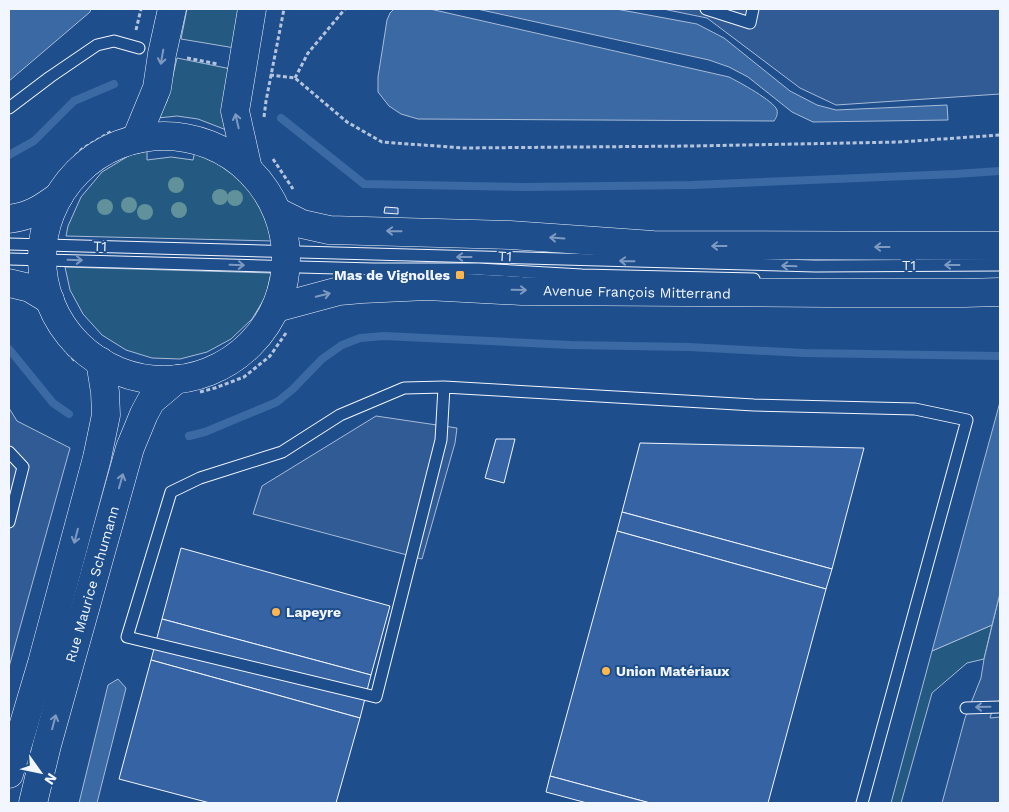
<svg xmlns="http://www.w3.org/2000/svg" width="1009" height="812" font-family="'Work Sans',sans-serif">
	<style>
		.green { fill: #245a82; stroke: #a8bbd7 }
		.parking { fill: #305b95; stroke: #a8bbd7 }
		.water { fill: #3b69a3; stroke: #a8bbd7 }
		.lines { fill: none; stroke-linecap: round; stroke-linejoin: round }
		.stream { stroke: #3b69a3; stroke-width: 8 }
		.building { fill: #3563a3; stroke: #f2f6ff }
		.lane-casing { stroke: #f2f6ff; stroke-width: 13 }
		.secondary-casing { stroke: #f2f6ff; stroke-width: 29 }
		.primary-casing { stroke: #f2f6ff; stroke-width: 29 }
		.path { stroke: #b3c4dc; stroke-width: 3; stroke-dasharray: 4 2.5; stroke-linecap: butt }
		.lane { stroke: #1f4e8c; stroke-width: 11 }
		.secondary { stroke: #1f4e8c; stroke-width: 28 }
		.primary { stroke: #1f4e8c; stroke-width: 28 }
		.tree { fill: #61919a }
		.oneway { stroke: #7e9ac0 }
		.poi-dot { fill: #ffb74d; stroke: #1f4e8c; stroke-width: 2 }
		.labels { text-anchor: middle; stroke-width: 4; stroke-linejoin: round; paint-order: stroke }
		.street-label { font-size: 14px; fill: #f2f6ff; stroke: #1f4e8c }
		.poi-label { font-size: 14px; font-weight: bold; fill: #f2f6ff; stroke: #1f4e8c; text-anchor: start }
	</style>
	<rect width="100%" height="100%" fill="#1f4e8c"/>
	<!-- green -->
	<g class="green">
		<polygon points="187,9 242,9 235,48 181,39"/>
		<polygon points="177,58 231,69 229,131 198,119 177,116 158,118 167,101"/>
		<polygon points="147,151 147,160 171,157 193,160 195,151 223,162 248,183 266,210 274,241 66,236 68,226 81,197 102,172 130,155"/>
		<polygon points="65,267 271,273 266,296 252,319 231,339 207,352 180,359 152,358 126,350 102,335 83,314 70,290"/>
		<polygon points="992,625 984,659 967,663 932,693 901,803 891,803 932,651"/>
	</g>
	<!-- parking -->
	<g class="parking">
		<polygon points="663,9 1000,9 1000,94 836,105 800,88 707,18"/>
		<polygon points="9,408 17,421 70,448 9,667"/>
		<polygon points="376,416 457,428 455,443 422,559 253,514 262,486"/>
		<polygon points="1000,593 1000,700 994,704 990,718 1000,717 1000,803 942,803 965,718 981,678 984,659"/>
	</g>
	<!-- water -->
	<g class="water">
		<polygon points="9,9 91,9 90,12 9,81"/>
		<path d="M394,9h36l299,68c10,5 45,24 48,33 1,5 -1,8 -3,11l-356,-2 -17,-5 -12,-8 -11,-14v-15l9,-57 3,-7z"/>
		<polygon points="477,9 616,9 697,24 724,38 790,91 817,105 836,110 947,105 948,120 813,122 792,112 748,77 729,67 709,60"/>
		<polygon points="1000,402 1000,593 992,625 932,651"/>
		<polygon points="118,679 126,688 97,803 79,803 108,685"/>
	</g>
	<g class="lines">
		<!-- stream -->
		<g class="stream">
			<polyline points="281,118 364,184 525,187 693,185 955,174 1000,171"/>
			<polyline points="9,155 34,141 74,101 114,84"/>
			<polyline points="9,349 53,403 69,414"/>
			<polyline points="189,436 205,432 277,402 293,389 322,359 342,345 360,338 384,336 570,345 689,347 804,353 1000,356"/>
		</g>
	</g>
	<!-- building -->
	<g class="building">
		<polygon points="385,207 398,208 398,214 384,213"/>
		<polygon points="496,439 515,439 504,483 485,478"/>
		<polygon points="640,443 864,448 832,569 622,512"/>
		<polygon points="622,512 832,569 826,589 617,531"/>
		<polygon points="617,531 826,589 768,803 650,803 550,776"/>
		<polygon points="181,548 390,606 371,675 162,619"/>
		<polygon points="162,619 371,675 360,718 151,660"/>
		<polygon points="151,660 360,718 336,803 210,803 119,779"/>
		<polygon points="550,776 650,803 587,803 546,792"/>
	</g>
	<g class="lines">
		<!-- lane casing -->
		<g class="lane-casing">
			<g id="lane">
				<polyline points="706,9 750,23 753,9"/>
				<polyline points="9,108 50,77 97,45 114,41 139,48"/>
				<polyline points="9,244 815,266 1000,265"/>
				<polyline points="9,259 373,269 478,269 582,275 754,279"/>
				<polyline points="444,387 441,440 376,697 127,637 171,492 200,478 282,452 340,415 404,388 444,387 754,405 915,409 967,420 862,803"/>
				<polyline points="9,452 23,467 9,522"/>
				<polyline points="966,708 1000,707"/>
			</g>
		</g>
		<!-- secondary casing -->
		<g class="secondary-casing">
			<g id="secondary">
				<polyline points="136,139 157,88 162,54 172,9"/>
				<polyline points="248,169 235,111 252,9"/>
				<polyline points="9,774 42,663 97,458 106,415 105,392 100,361"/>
				<polyline points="33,803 47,745 130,448 144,414 151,401 177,379"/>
			</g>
		</g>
		<!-- primary casing -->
		<g class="primary-casing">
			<g id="primary">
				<circle cx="164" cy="258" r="122"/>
				<polyline points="278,212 302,224 329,230 510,235 653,245 1000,246"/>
				<path d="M9,219c22,-3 32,-10 50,-23"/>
				<polyline points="9,283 30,288 50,300"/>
				<polyline points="276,308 339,291 362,289 427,286 522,291 828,293 964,293 1000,292"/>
			</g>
		</g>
		<!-- path -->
		<g class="path">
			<polyline points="136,30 141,9"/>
			<polyline points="187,58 218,64"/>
			<polyline points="270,75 295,78 347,122 382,142 463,148 692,146 899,142 1000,135"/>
			<polyline points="295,78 308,53 345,9"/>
			<polyline points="264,117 266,101 284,9"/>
			<polyline points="273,159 293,189"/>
			<polyline points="62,170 82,149 112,131"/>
			<polyline points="49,326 66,351 75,361"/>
			<polyline points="200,392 215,388 244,377 270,356 286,333"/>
		</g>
		<!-- lane -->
		<use href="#lane" class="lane"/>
		<!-- secondary -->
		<use href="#secondary" class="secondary"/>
		<!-- primary -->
		<use href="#primary" class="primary"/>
	</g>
	<!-- trees -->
	<g class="tree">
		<circle cx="176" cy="185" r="8"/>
		<circle cx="220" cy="197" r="8"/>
		<circle cx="235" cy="198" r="8"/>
		<circle cx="129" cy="205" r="8"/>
		<circle cx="105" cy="207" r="8"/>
		<circle cx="179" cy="210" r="8"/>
		<circle cx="145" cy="212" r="8"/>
	</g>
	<!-- one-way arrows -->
	<defs><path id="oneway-shaft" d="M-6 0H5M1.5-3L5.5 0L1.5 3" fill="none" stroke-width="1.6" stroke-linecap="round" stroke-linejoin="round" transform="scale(1.25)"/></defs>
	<g class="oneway">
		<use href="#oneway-shaft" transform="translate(162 57) rotate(100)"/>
		<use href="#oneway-shaft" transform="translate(237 121) rotate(-103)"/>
		<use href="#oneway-shaft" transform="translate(394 231) rotate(-179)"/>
		<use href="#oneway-shaft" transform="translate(557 238) rotate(-176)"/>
		<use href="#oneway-shaft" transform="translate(719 246) rotate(-180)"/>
		<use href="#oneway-shaft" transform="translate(882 247) rotate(-180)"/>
		<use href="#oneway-shaft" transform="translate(464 257) rotate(-180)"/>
		<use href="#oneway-shaft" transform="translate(75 260) rotate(2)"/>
		<use href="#oneway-shaft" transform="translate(627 261) rotate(-179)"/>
		<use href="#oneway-shaft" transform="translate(237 265) rotate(2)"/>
		<use href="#oneway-shaft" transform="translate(952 265) rotate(180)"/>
		<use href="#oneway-shaft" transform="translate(789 266) rotate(-178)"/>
		<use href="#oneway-shaft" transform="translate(519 290) rotate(1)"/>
		<use href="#oneway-shaft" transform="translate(323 295) rotate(-14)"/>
		<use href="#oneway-shaft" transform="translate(121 481) rotate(-74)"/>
		<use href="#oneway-shaft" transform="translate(76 536) rotate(105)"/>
		<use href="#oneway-shaft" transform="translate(983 707) rotate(179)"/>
		<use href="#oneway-shaft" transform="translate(54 722) rotate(-75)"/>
	</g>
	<!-- markers -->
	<g class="poi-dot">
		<rect x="455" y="270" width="10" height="10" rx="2.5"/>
		<circle cx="276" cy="612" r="5"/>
		<circle cx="606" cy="671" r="5"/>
	</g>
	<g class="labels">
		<!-- street labels -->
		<g class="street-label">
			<text transform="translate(100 246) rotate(2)" y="5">T1</text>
			<text transform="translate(505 256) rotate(3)" y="5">T1</text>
			<text x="909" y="270">T1</text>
			<text transform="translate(637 292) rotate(1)" y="5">Avenue François Mitterrand</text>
			<text transform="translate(92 584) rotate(-74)" y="5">Rue Maurice Schumann</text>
		</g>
		<!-- poi labels -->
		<g class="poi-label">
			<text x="450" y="280" text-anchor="end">Mas de Vignolles</text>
			<text x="286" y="617">Lapeyre</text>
			<text x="616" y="676">Union Matériaux</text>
		</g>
	</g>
	<!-- border -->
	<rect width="1009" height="812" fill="none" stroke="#f2f6ff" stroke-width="20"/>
	<!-- north arrow -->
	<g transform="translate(40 772) rotate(123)" stroke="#1f4e8c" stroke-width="4" paint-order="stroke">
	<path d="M0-4L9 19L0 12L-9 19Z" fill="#f2f6ff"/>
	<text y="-8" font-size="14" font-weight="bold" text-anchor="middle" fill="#f2f6ff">N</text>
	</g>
</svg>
